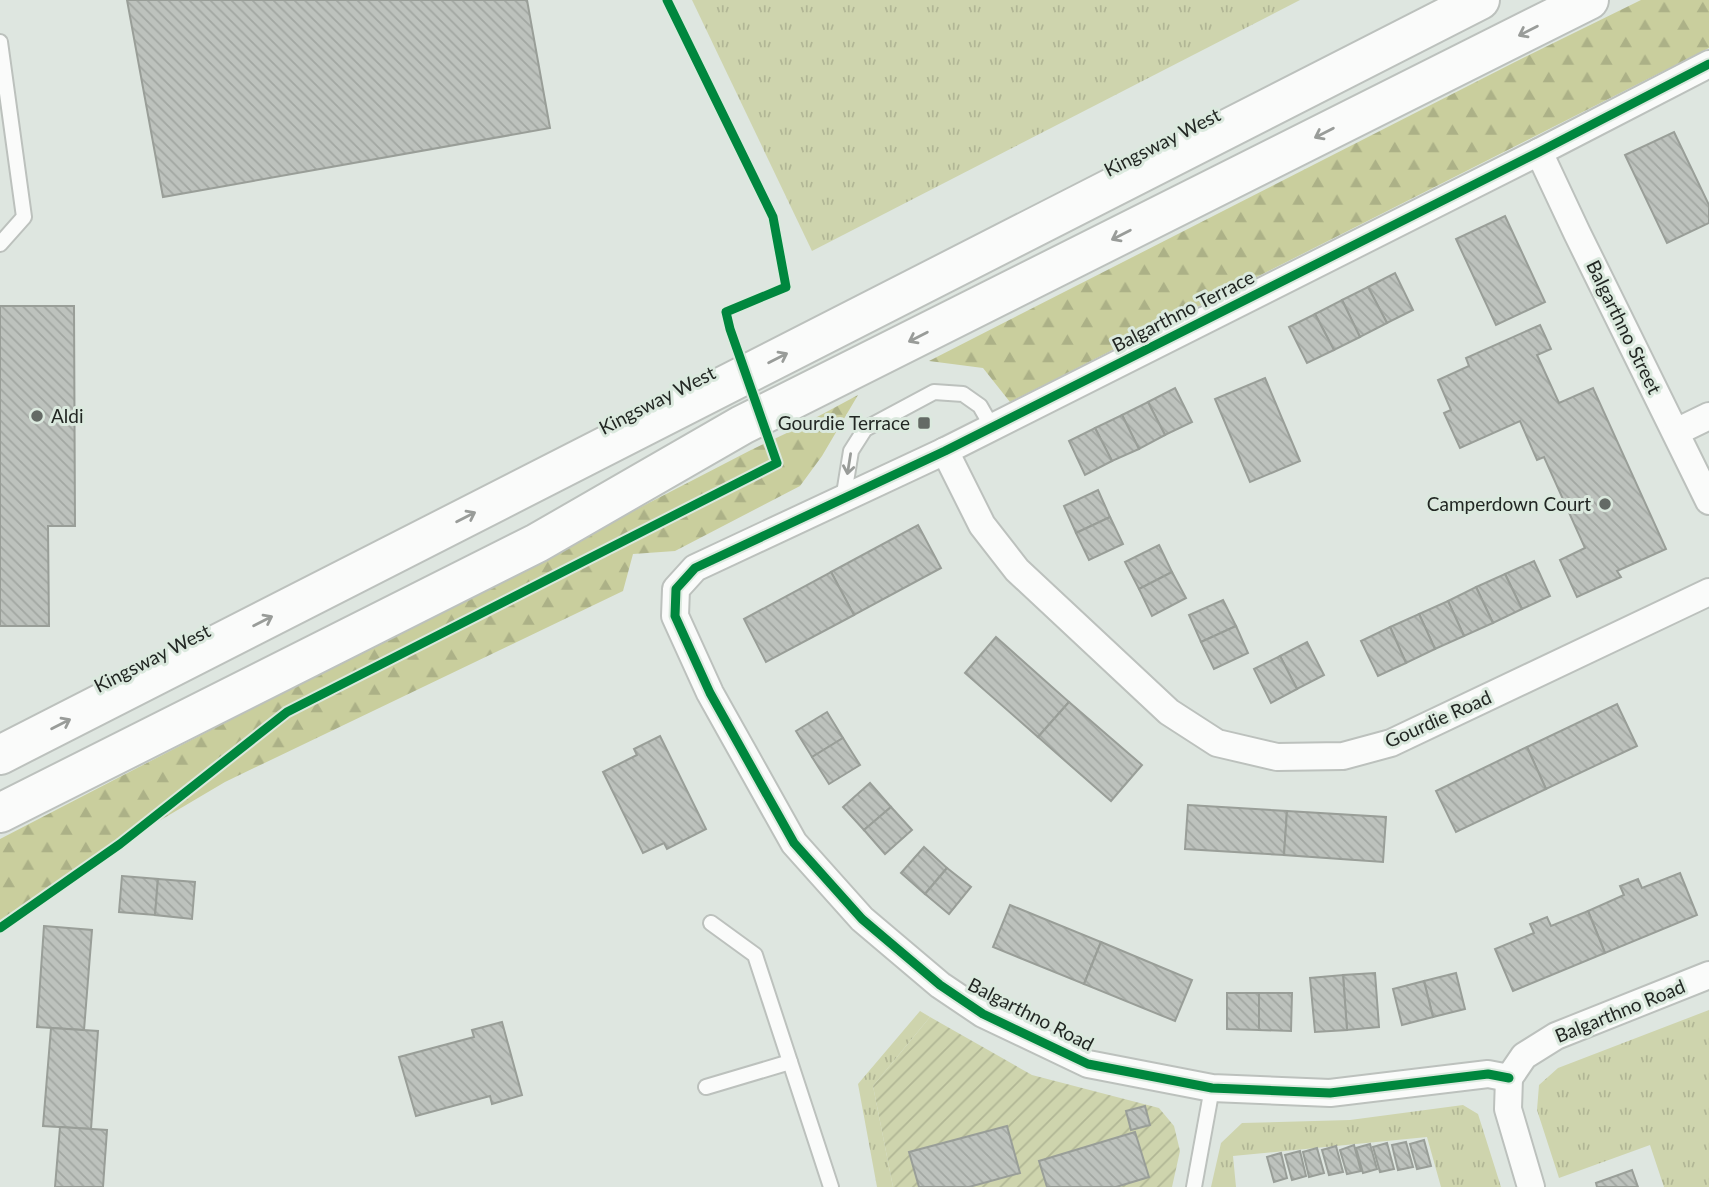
<svg xmlns="http://www.w3.org/2000/svg" width="1709" height="1187" font-family="Lato,sans-serif">
	<style>
		.grass { fill: url(#grass-tufts) }
		.forest { fill: url(#forest-firs) }
		.garden { fill: url(#garden-furrows) }
		.building { fill: url(#building-back-hatch); stroke: #999e98; stroke-width: 2 }
		.lines { fill: none; stroke-linecap: round; stroke-linejoin: round }
		.lane-casing { stroke: #bcc1bd; stroke-width: 18 }
		.street-casing { stroke: #bcc1bd; stroke-width: 30 }
		.highway-casing { stroke: #bcc1bd; stroke-width: 42 }
		.lane { stroke: #fafbfa; stroke-width: 14 }
		.street { stroke: #fafbfa; stroke-width: 26 }
		.highway { stroke: #fafbfa; stroke-width: 38 }
		.cycleway-casing { stroke: #dbe9de; stroke-width: 13 }
		.cycleway { stroke: #00873e; stroke-width: 9 }
		.oneway { stroke: #999c99 }
		.poi-dot { fill: #646a65; stroke: #dbe9de; stroke-width: 2.5 }
		.labels { text-anchor: middle; stroke-width: 6; stroke-linejoin: round; paint-order: stroke }
		.street-label { font-size: 19px; fill: #222723; stroke: #dbe9de }
		.poi-label { font-size: 19px; fill: #222723; stroke: #dbe9de; text-anchor: end }
	</style>
	<defs>
		<pattern id="grass-tufts" width="24" height="20" patternUnits="userSpaceOnUse" patternTransform="scale(1.75)"><rect width="24" height="20" fill="#ced4ad"/><path d="M3 7l-1-3M5 7V3M7 7l1-3M15 17l-1-3M17 17v-4M19 17l1-3" fill="none" stroke="#b1b695"/></pattern>
		<pattern id="forest-firs" width="22" height="20" patternUnits="userSpaceOnUse" patternTransform="scale(1.75)"><rect width="22" height="20" fill="#c9ce9d"/><path d="M5 1l3.5 6h-7zM16 11l3.5 6h-7z" fill="#acb187"/></pattern>
		<pattern id="garden-furrows" width="10" height="10" patternUnits="userSpaceOnUse" patternTransform="scale(1.75)"><rect width="10" height="10" fill="#ced4ad"/><path d="M-1 1l2-2M0 10L10 0M9 11l2-2" fill="none" stroke="#b1b695"/></pattern>
		<pattern id="building-back-hatch" width="6" height="6" patternUnits="userSpaceOnUse" patternTransform="scale(1.75)"><rect width="6" height="6" fill="#bdc2bd"/><path d="M-1 5l2 2M0 0l6 6M5-1l2 2" fill="none" stroke="#a2a7a2"/></pattern>
	</defs>
	<rect width="100%" height="100%" fill="#dee6e0"/>
	<!-- grass -->
	<g class="grass">
		<polygon points="692,0 1300,0 812,251"/>
		<polygon points="1709,1010 1709,1187 1664,1187 1650,1145 1559,1178 1537,1110 1539,1085 1558,1068"/>
		<polygon points="920,1011 930,1017 873,1086 893,1187 877,1187 858,1084"/>
		<polygon points="1463,1105 1478,1114 1501,1187 1441,1187 1427,1137 1233,1156 1236,1187 1211,1187 1221,1143 1242,1123 1350,1120"/>
	</g>
	<!-- forest -->
	<g class="forest">
		<polygon points="1641,0 1709,0 1709,48 1010,402 983,368 929,361 1515,62"/>
		<polygon points="858,395 822,456 800,486 675,551 633,554 623,591 225,782 120,844 0,928 0,839 751,450 791,431"/>
	</g>
	<!-- garden -->
	<polygon class="garden" points="930,1017 1032,1075 1159,1108 1174,1126 1180,1151 1172,1187 893,1187 873,1086"/>
	<!-- building -->
	<g class="building">
		<polygon points="127,0 527,0 550,128 163,197"/>
		<polygon points="1674,132 1709,205 1709,223 1667,243 1625,155"/>
		<polygon points="1505,216 1545,302 1496,325 1456,239"/>
		<polygon points="1395,273 1413,310 1387,323 1368,287"/>
		<polygon points="1368,287 1387,323 1360,337 1342,300"/>
		<polygon points="1342,300 1360,337 1334,350 1315,314"/>
		<polygon points="0,306 74,306 75,526 48,526 49,626 0,626"/>
		<polygon points="1315,314 1334,350 1307,363 1289,327"/>
		<polygon points="1540,325 1551,349 1537,355 1559,403 1593,388 1666,549 1617,571 1621,577 1577,597 1560,560 1585,548 1544,457 1537,460 1520,421 1460,448 1444,413 1451,410 1438,380 1469,366 1466,358"/>
		<polygon points="1265,378 1300,461 1250,482 1215,399"/>
		<polygon points="1175,388 1192,422 1165,435 1148,402"/>
		<polygon points="1148,402 1165,435 1139,449 1122,415"/>
		<polygon points="1122,415 1139,449 1112,461 1095,428"/>
		<polygon points="1095,428 1112,461 1085,475 1069,441"/>
		<polygon points="1098,490 1110,517 1076,533 1064,506"/>
		<polygon points="1110,517 1123,544 1089,560 1076,533"/>
		<polygon points="918,525 941,568 854,615 831,572"/>
		<polygon points="1159,545 1172,572 1139,589 1125,562"/>
		<polygon points="1534,561 1550,596 1522,609 1505,574"/>
		<polygon points="831,572 854,615 766,662 744,619"/>
		<polygon points="1172,572 1186,598 1152,616 1139,589"/>
		<polygon points="1505,574 1522,609 1493,623 1476,587"/>
		<polygon points="1476,587 1493,623 1464,636 1448,601"/>
		<polygon points="1223,600 1236,626 1201,642 1189,615"/>
		<polygon points="1448,601 1464,636 1435,649 1419,614"/>
		<polygon points="1419,614 1435,649 1406,663 1390,627"/>
		<polygon points="1236,626 1248,653 1214,669 1201,642"/>
		<polygon points="1390,627 1406,663 1378,676 1361,641"/>
		<polygon points="996,637 1069,702 1038,737 965,673"/>
		<polygon points="1307,642 1324,675 1297,689 1280,656"/>
		<polygon points="1280,656 1297,689 1271,703 1254,669"/>
		<polygon points="1069,702 1142,765 1111,801 1038,737"/>
		<polygon points="1617,704 1637,746 1546,789 1527,747"/>
		<polygon points="827,712 843,738 812,757 796,731"/>
		<polygon points="660,736 706,829 667,849 664,843 643,853 603,772 637,755 634,749"/>
		<polygon points="843,738 860,765 829,784 812,757"/>
		<polygon points="1527,747 1546,789 1456,832 1436,791"/>
		<polygon points="870,783 891,807 864,830 843,807"/>
		<polygon points="1188,805 1287,811 1284,855 1185,849"/>
		<polygon points="891,807 912,830 885,854 864,830"/>
		<polygon points="1287,811 1386,817 1383,862 1284,855"/>
		<polygon points="924,847 947,868 925,894 901,873"/>
		<polygon points="947,868 971,887 949,914 925,894"/>
		<polygon points="1680,873 1697,915 1605,953 1588,911 1624,895 1620,886 1638,879 1642,888"/>
		<polygon points="122,876 158,879 155,915 119,912"/>
		<polygon points="158,879 195,882 192,919 155,915"/>
		<polygon points="1010,905 1101,942 1084,984 993,947"/>
		<polygon points="1588,911 1605,953 1513,991 1495,949 1534,933 1530,924 1547,917 1551,926"/>
		<polygon points="44,926 92,930 84,1030 37,1027"/>
		<polygon points="1101,942 1192,980 1175,1021 1084,984"/>
		<polygon points="1375,973 1379,1027 1347,1030 1343,975"/>
		<polygon points="1456,973 1465,1009 1433,1017 1424,981"/>
		<polygon points="1343,975 1347,1030 1315,1032 1310,978"/>
		<polygon points="1424,981 1433,1017 1402,1025 1393,989"/>
		<polygon points="1227,993 1259,993 1259,1030 1227,1029"/>
		<polygon points="1259,993 1292,993 1291,1031 1259,1030"/>
		<polygon points="502,1022 522,1095 492,1104 490,1096 416,1116 399,1057 474,1037 472,1030"/>
		<polygon points="51,1028 98,1031 91,1129 43,1126"/>
		<polygon points="1145,1106 1150,1125 1131,1130 1126,1111"/>
		<polygon points="1007,1126 1020,1173 969,1187 919,1187 909,1152"/>
		<polygon points="60,1127 107,1130 103,1187 55,1187"/>
		<polygon points="1135,1132 1149,1177 1116,1187 1047,1187 1039,1161"/>
		<polygon points="1424,1140 1431,1166 1417,1169 1410,1144"/>
		<polygon points="1406,1142 1413,1167 1398,1170 1392,1145"/>
		<polygon points="1387,1143 1394,1169 1380,1172 1373,1147"/>
		<polygon points="1370,1144 1377,1169 1363,1173 1356,1148"/>
		<polygon points="1354,1145 1361,1171 1347,1174 1340,1150"/>
		<polygon points="1336,1146 1343,1172 1329,1175 1322,1150"/>
		<polygon points="1317,1148 1324,1173 1309,1177 1303,1152"/>
		<polygon points="1300,1151 1306,1176 1292,1180 1285,1155"/>
		<polygon points="1281,1153 1287,1178 1274,1182 1267,1157"/>
		<polygon points="1632,1170 1638,1187 1597,1187 1596,1183"/>
	</g>
	<g class="lines">
		<!-- lane casing -->
		<g class="lane-casing">
			<g id="lane">
				<polyline points="0,42 24,217 0,244"/>
				<polyline points="843,500 851,451 865,429 934,392 963,394 980,406 992,427"/>
				<polyline points="711,923 755,955 831,1187"/>
				<polyline points="706,1087 790,1062"/>
				<polyline points="1194,1187 1212,1088"/>
			</g>
		</g>
		<!-- street casing -->
		<g class="street-casing">
			<g id="street">
				<polyline points="1539,152 1577,233 1709,501"/>
				<polyline points="1676,432 1709,416"/>
				<polyline points="945,451 982,525 1017,570 1169,712 1217,743 1277,757 1343,756 1391,743 1709,592"/>
				<polyline points="1509,1078 1488,1074 1330,1093 1212,1088 1088,1064 983,1014 940,985 862,919 794,843 710,693 675,616 676,589 695,568 945,451 1539,152 1709,64"/>
				<polyline points="1509,1078 1524,1056 1556,1036 1709,975"/>
				<polyline points="1509,1078 1508,1109 1531,1187"/>
			</g>
		</g>
		<!-- highway casing -->
		<g class="highway-casing">
			<g id="highway">
				<polyline points="0,755 1480,0"/>
				<polyline points="0,813 537,543 742,425 1589,0"/>
			</g>
		</g>
		<!-- lane -->
		<use href="#lane" class="lane"/>
		<!-- street -->
		<use href="#street" class="street"/>
		<!-- highway -->
		<use href="#highway" class="highway"/>
		<!-- cycleway casing -->
		<g class="cycleway-casing">
			<g id="cycleway">
				<polyline points="0,928 120,844 287,712 777,463 730,329 726,312 786,287 773,217 667,0"/>
				<polyline points="1509,1078 1488,1074 1330,1093 1212,1088 1088,1064 983,1014 940,985 862,919 794,843 710,693 675,616 676,589 695,568 945,451 1539,152 1709,64"/>
			</g>
		</g>
		<!-- cycleway -->
		<use href="#cycleway" class="cycleway"/>
	</g>
	<!-- one-way arrows -->
	<defs><path id="oneway-shaft" d="M-6 0H5M1.5-3L5.5 0L1.5 3" fill="none" stroke-width="1.6" stroke-linecap="round" stroke-linejoin="round" transform="scale(1.75)"/></defs>
	<g class="oneway">
		<use href="#oneway-shaft" transform="translate(1528 31) rotate(153)"/>
		<use href="#oneway-shaft" transform="translate(1324 133) rotate(153)"/>
		<use href="#oneway-shaft" transform="translate(1121 235) rotate(153)"/>
		<use href="#oneway-shaft" transform="translate(918 337) rotate(153)"/>
		<use href="#oneway-shaft" transform="translate(778 358) rotate(-27)"/>
		<use href="#oneway-shaft" transform="translate(849 464) rotate(99)"/>
		<use href="#oneway-shaft" transform="translate(466 517) rotate(-27)"/>
		<use href="#oneway-shaft" transform="translate(263 621) rotate(-27)"/>
		<use href="#oneway-shaft" transform="translate(61 724) rotate(-27)"/>
	</g>
	<!-- markers -->
	<g class="poi-dot">
		<circle cx="37" cy="416" r="7"/>
		<rect x="917" y="416" width="14" height="14" rx="3.5"/>
		<circle cx="1605" cy="504" r="7"/>
	</g>
	<g class="labels">
		<!-- street labels -->
		<g class="street-label">
			<text transform="translate(1162 142) rotate(-27)" y="7">Kingsway West</text>
			<text transform="translate(1183 311) rotate(-27)" y="7">Balgarthno Terrace</text>
			<text transform="translate(1624 327) rotate(64)" y="7">Balgarthno Street</text>
			<text transform="translate(657 400) rotate(-27)" y="7">Kingsway West</text>
			<text transform="translate(152 658) rotate(-27)" y="7">Kingsway West</text>
			<text transform="translate(1438 719) rotate(-24)" y="7">Gourdie Road</text>
			<text transform="translate(1620 1011) rotate(-22)" y="7">Balgarthno Road</text>
			<text transform="translate(1031 1014) rotate(27)" y="7">Balgarthno Road</text>
		</g>
		<!-- poi labels -->
		<g class="poi-label">
			<text x="51" y="423" text-anchor="start">Aldi</text>
			<text x="910" y="430">Gourdie Terrace</text>
			<text x="1591" y="511">Camperdown Court</text>
		</g>
	</g>
</svg>
